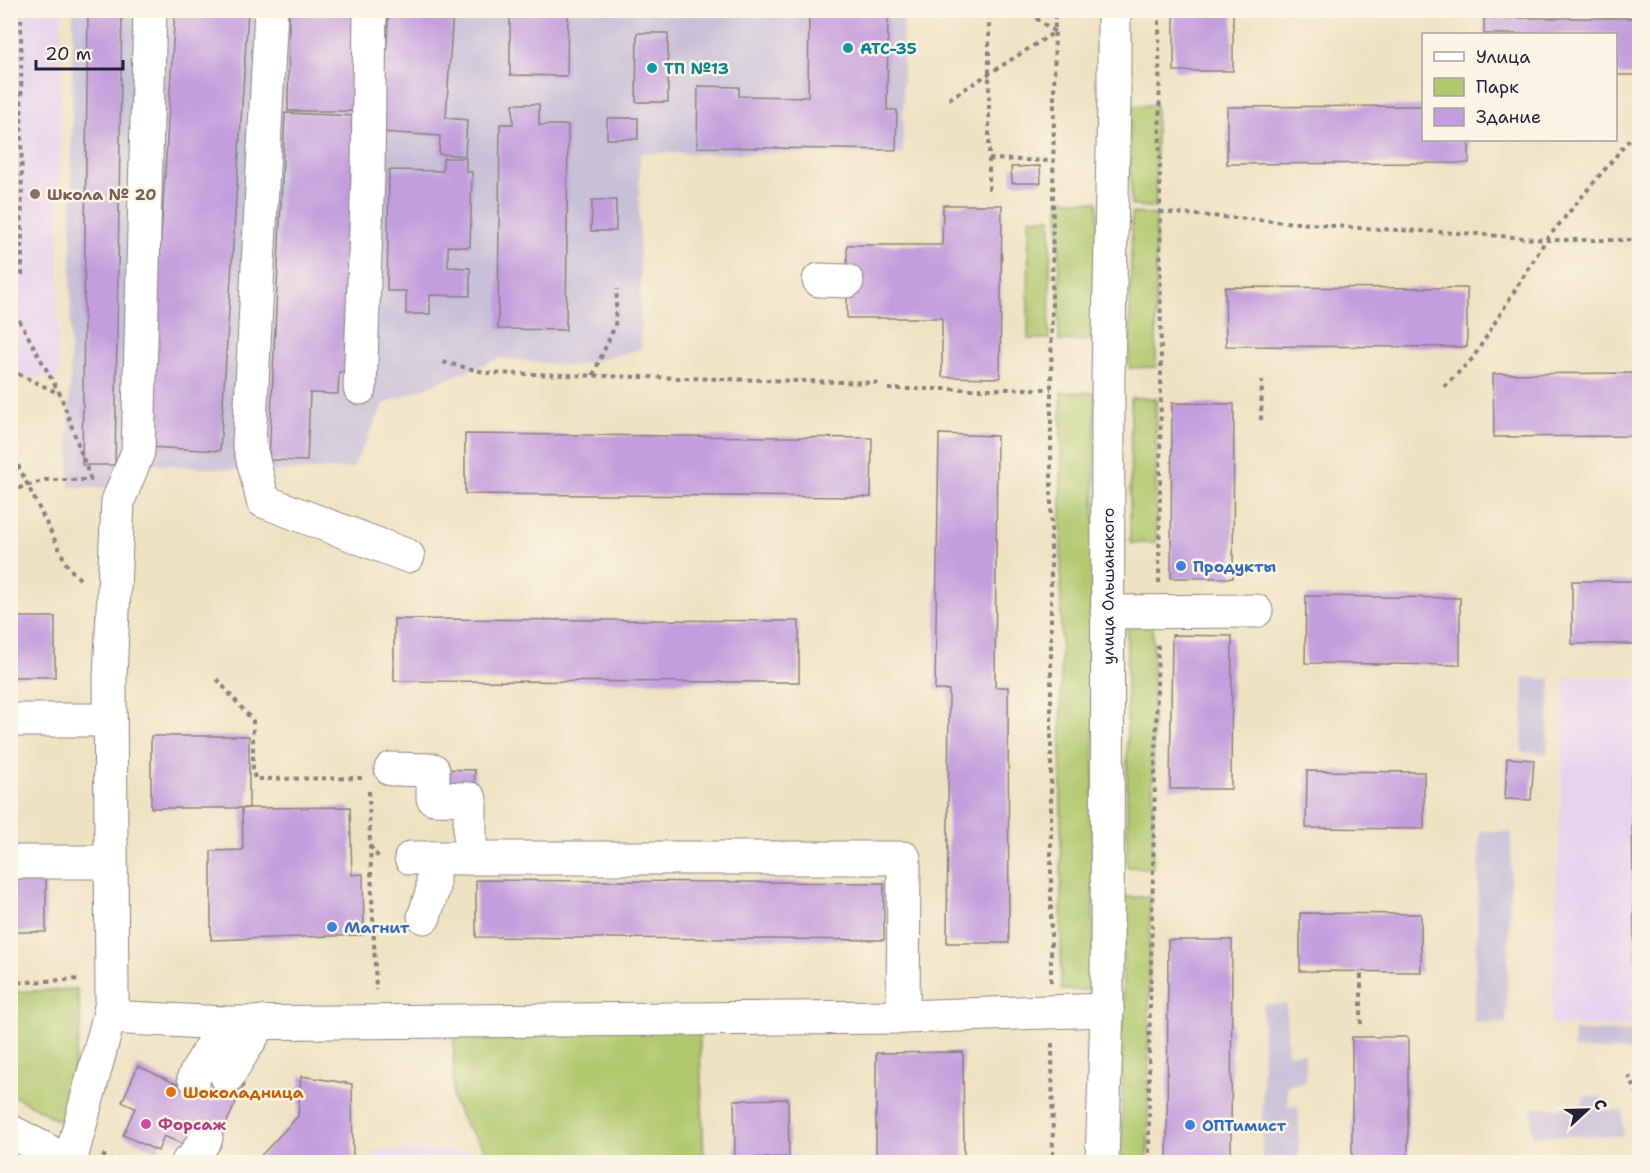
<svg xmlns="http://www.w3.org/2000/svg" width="1650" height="1173" font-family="'Shantell Sans',sans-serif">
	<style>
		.built { fill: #e7d2ef }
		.industrial { fill: #c8bfd8 }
		.green { fill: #b1c86d; stroke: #6a7554; stroke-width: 1.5 }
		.building { fill: #c39ddd }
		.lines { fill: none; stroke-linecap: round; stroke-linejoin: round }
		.minor-casing { stroke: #88827e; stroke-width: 35 }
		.path { stroke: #88827e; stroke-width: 4; stroke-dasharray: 4.5 4.5; stroke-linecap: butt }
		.minor { stroke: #fff; stroke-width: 33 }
		.culture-dot { fill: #0f9aa8; stroke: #fcf5e5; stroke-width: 2 }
		.education-dot { fill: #8d6e63; stroke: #fcf5e5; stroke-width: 2 }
		.shop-dot { fill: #3f7fe0; stroke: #fcf5e5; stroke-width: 2 }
		.food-dot { fill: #e8710a; stroke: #fcf5e5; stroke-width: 2 }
		.hotel-dot { fill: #d1479c; stroke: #fcf5e5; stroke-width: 2 }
		.labels { text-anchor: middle; stroke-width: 5; stroke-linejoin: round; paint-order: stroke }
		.culture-label { font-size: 16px; font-weight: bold; fill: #0d838f; stroke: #fcf5e5; text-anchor: start }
		.education-label { font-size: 16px; font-weight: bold; fill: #785e54; stroke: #fcf5e5; text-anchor: start }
		.shop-label { font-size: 16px; font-weight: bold; fill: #366cbe; stroke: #fcf5e5; text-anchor: start }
		.street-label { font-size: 16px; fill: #22223b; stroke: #fcf5e5 }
		.food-label { font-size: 16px; font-weight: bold; fill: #c56008; stroke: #fcf5e5; text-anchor: start }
		.hotel-label { font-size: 16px; font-weight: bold; fill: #b23c85; stroke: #fcf5e5; text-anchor: start }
	</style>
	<rect width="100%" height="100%" fill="#fcf5e5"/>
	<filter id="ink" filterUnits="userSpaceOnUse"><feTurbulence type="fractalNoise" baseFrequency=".0167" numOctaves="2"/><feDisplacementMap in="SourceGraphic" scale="12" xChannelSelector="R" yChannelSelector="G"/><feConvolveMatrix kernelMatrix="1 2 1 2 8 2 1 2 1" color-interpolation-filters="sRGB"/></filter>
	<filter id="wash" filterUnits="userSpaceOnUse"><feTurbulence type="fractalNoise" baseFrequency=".008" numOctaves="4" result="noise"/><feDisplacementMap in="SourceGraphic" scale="24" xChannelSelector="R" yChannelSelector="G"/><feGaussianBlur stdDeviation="1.35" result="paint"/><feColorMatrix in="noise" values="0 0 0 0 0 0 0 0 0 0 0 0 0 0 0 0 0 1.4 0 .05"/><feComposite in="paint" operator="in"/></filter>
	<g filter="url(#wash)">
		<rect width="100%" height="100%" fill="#efe2c2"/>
		<!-- built -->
		<g class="built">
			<polygon points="11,11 62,11 58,378 11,377"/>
			<polygon points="1566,676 1639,678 1639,1027 1551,1025"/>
			<polygon points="374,1150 796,1153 797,1162 375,1162"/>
		</g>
		<!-- industrial -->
		<g class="industrial">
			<polygon points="73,11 903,11 903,154 640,153 639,210 641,349 573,366 500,358 384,404 353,468 265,472 154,464 128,489 69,487"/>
			<polygon points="1524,677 1551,679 1547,754 1522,752"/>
			<polygon points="1480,831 1512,832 1506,1023 1474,1022"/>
			<polygon points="1263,1004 1286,1004 1288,1054 1305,1053 1306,1083 1287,1085 1288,1106 1299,1107 1299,1162 1262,1162"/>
			<polygon points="1574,1031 1637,1032 1636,1051 1573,1049"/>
			<polygon points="1583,1096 1602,1097 1601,1110 1622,1111 1624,1136 1532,1136 1532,1107 1582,1109"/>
		</g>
		<!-- green -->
		<g class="green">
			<polygon points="10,11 16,11 16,269 11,269"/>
			<polygon points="1156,105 1156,208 1131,205 1130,106"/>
			<polygon points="1059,199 1098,202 1096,340 1059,341"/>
			<polygon points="1132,213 1156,215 1156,367 1129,368"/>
			<polygon points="1051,218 1049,339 1028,339 1029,219"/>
			<polygon points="1061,392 1095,393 1093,990 1061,990"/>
			<polygon points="1131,398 1156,398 1156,543 1130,543"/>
			<polygon points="1127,622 1153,622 1153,868 1127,867"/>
			<polygon points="1123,897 1150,897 1148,1162 1122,1162"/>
			<polygon points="77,989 81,1025 64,1124 11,1094 10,992"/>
			<polygon points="699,1025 704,1160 496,1162 465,1124 453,1101 454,1027"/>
		</g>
		<g id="blocks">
			<!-- building -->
			<g class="building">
				<polygon points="88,10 122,10 115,465 82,465"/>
				<polygon points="175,10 248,10 220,451 148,447"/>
				<polygon points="289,10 355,10 354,111 288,111"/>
				<polygon points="389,10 453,10 446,118 467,120 465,156 439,154 440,136 381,132"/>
				<polygon points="510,10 568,10 567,76 510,75"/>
				<polygon points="809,10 888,10 887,110 897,110 896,150 697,147 698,86 739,87 739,96 808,97"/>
				<rect x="1174" y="10" width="59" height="61"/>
				<polygon points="1484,18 1640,18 1640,75 1616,75 1616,34 1484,34"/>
				<polygon points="637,33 668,33 668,102 636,102"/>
				<polygon points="513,104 539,104 539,125 568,125 566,330 498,329 500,124 513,124"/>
				<polygon points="1424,106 1424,140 1469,140 1469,163 1227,164 1227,107"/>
				<polygon points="285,113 355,116 351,372 339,372 338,394 310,393 307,461 269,460"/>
				<rect x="607" y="118" width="31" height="21"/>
				<polygon points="443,158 466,158 466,172 472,172 470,247 448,246 448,267 470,268 470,296 430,295 430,314 406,314 406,291 387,291 389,170 443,171"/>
				<polygon points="1040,166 1041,183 1012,183 1011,167"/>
				<polygon points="592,200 616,200 616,231 591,231"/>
				<polygon points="943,205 1002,205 1000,378 942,377 942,318 847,318 847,245 942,245"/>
				<polygon points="1225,287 1467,288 1467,347 1226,346"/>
				<polygon points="1640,373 1640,436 1494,437 1493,374"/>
				<polygon points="1172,403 1234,404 1233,578 1171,578"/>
				<polygon points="465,434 872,438 871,497 465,494"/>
				<polygon points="939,434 997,436 995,687 1008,687 1009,943 947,943 949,690 935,690"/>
				<rect x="1572" y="581" width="68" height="63"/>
				<polygon points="1306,596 1460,598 1460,665 1305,663"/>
				<rect x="10" y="617" width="45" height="60"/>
				<polygon points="394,619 799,621 799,682 394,681"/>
				<polygon points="1172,635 1232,636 1231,789 1170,789"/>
				<rect x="151" y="736" width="98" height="72"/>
				<polygon points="1507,758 1534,760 1531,800 1505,799"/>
				<polygon points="438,769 475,770 474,793 438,792"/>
				<polygon points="1307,771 1424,772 1424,829 1306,828"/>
				<polygon points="1631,777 1640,777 1640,962 1635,962"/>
				<polygon points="350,807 352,875 363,874 364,935 211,940 211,851 243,850 242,809 249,808"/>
				<rect x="10" y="878" width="36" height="54"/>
				<polygon points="476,880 884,883 884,940 476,937"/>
				<polygon points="1300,913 1421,914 1421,972 1300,971"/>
				<polygon points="1168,940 1232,940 1231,1162 1167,1162"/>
				<rect x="1352" y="1037" width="56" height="125"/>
				<polygon points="963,1052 964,1162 876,1162 876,1053"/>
				<polygon points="138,1066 179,1085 184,1073 209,1084 214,1071 244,1085 217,1143 187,1146 164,1136 158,1151 123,1135 135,1108 122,1102"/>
				<polygon points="301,1076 352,1084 353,1162 255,1162 298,1116"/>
				<polygon points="788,1099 789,1157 735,1158 734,1100"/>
			</g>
		</g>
	</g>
	<g filter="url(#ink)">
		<use href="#blocks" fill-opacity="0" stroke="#88827e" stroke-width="1.5"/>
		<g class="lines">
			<!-- minor casing -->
			<g class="minor-casing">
				<g id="minor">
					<polyline points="271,10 249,443 263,501 408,556"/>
					<polyline points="819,280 847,281"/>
					<polyline points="360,388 368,175 370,10"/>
					<polyline points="1107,612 1256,611"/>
					<polyline points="10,720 110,720"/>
					<polyline points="391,769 433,770 433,798 470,799 470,858"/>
					<polyline points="411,858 904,858 903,1017"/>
					<polyline points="10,862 111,862"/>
					<polyline points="424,917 433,889 433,858"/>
					<polyline points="109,1017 112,1001 110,677 118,501 138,452 150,10"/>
					<polyline points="194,1077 224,1023"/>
					<polyline points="227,1077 261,1022"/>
					<polyline points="10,1131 69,1162"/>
					<polyline points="70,1162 109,1017 224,1023 903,1017 1107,1010"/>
					<polyline points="188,1162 192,1160 206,1138"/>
					<path id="s1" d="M1102,1162l5,-152 1,-633 6,-275v-92"/>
				</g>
			</g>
			<!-- path -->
			<g class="path">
				<polyline points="21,10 22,275"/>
				<polyline points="949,99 1055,32 1025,10"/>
				<polyline points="989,159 1053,161"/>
				<polyline points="989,190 989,10"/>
				<polyline points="1160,212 1360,228 1478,234 1546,240 1640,240"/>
				<polyline points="19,320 60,394 92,483"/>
				<polyline points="443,362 488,373 880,383"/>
				<polyline points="10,370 58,393"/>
				<polyline points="593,375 615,326 617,289"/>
				<polyline points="1444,387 1473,358 1546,240 1640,127"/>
				<polyline points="888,389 1051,389"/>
				<polyline points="1261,420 1262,380"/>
				<polyline points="10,449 68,567 83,582"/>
				<polyline points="10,491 45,480 92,480"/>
				<polyline points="1159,583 1161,378 1159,10"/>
				<polyline points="217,679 253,721 253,770 255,779 362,778"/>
				<polyline points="369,791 370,846 376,990"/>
				<polyline points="370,846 380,859"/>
				<polyline points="1051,982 1051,389 1055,10"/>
				<polyline points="10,983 80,979"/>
				<polyline points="1361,1024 1361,971"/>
				<polyline points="1052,1043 1053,1162"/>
				<polyline points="1640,1074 1629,1077 1639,1096 1640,1103"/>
				<polyline points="102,1155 115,1162"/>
				<polyline points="1149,1162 1149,1053 1158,641"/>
			</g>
			<!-- minor -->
			<use href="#minor" class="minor"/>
		</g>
	</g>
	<!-- markers -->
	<g class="culture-dot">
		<circle cx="848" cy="48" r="6"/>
		<circle cx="652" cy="68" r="6"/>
	</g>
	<circle class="education-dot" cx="35" cy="194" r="6"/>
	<g class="shop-dot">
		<circle cx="1181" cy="566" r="6"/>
		<circle cx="332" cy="927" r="6"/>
		<circle cx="1190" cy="1125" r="6"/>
	</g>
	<circle class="food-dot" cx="171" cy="1092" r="6"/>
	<circle class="hotel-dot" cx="146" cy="1124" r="6"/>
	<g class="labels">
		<!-- culture labels -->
		<g class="culture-label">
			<text x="860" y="54">АТС-35</text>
			<text x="664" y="74">ТП №13</text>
		</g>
		<!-- education labels -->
		<g class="education-label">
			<text x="47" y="200">Школа № 20</text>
		</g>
		<!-- shop labels -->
		<g class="shop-label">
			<text x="1193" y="572">Продукты</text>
			<text x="344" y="933">Магнит</text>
			<text x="1202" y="1131">ОПТимист</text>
		</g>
		<!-- street labels -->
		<g class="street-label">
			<text dy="6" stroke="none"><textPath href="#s1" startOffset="576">улица Ольшанского</textPath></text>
		</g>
		<!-- food labels -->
		<g class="food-label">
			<text x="183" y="1098">Шоколадница</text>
		</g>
		<!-- hotel labels -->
		<g class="hotel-label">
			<text x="158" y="1130">Форсаж</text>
		</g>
	</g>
	<!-- margin -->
	<rect width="1650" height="1173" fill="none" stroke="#fcf5e5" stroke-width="36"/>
	<!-- legend -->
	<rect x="1422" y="33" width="195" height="108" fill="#fcf5e5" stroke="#a5a1a1" stroke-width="1.5"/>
	<rect x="1434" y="52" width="30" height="9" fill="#ffffff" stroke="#a5a1a1" stroke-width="1.5"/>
	<text x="1476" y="63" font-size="18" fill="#22223b">Улица</text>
	<rect x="1434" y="78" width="30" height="18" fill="#b1c86d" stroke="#a5a1a1" stroke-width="1.5"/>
	<text x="1476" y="93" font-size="18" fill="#22223b">Парк</text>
	<rect x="1434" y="108" width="30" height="18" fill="#c39ddd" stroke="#a5a1a1" stroke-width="1.5"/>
	<text x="1476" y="123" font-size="18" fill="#22223b">Здание</text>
	<!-- north arrow -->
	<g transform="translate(1587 1110) rotate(68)" stroke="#fcf5e5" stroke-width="4.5" paint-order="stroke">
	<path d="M0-4.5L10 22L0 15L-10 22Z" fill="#22223b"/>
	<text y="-9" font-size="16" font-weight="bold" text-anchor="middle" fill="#22223b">С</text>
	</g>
	<!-- scale -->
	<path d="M36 60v9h87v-9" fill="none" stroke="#22223b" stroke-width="3"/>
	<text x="45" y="60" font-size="18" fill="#22223b" stroke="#fcf5e5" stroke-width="4.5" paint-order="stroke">20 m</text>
</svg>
